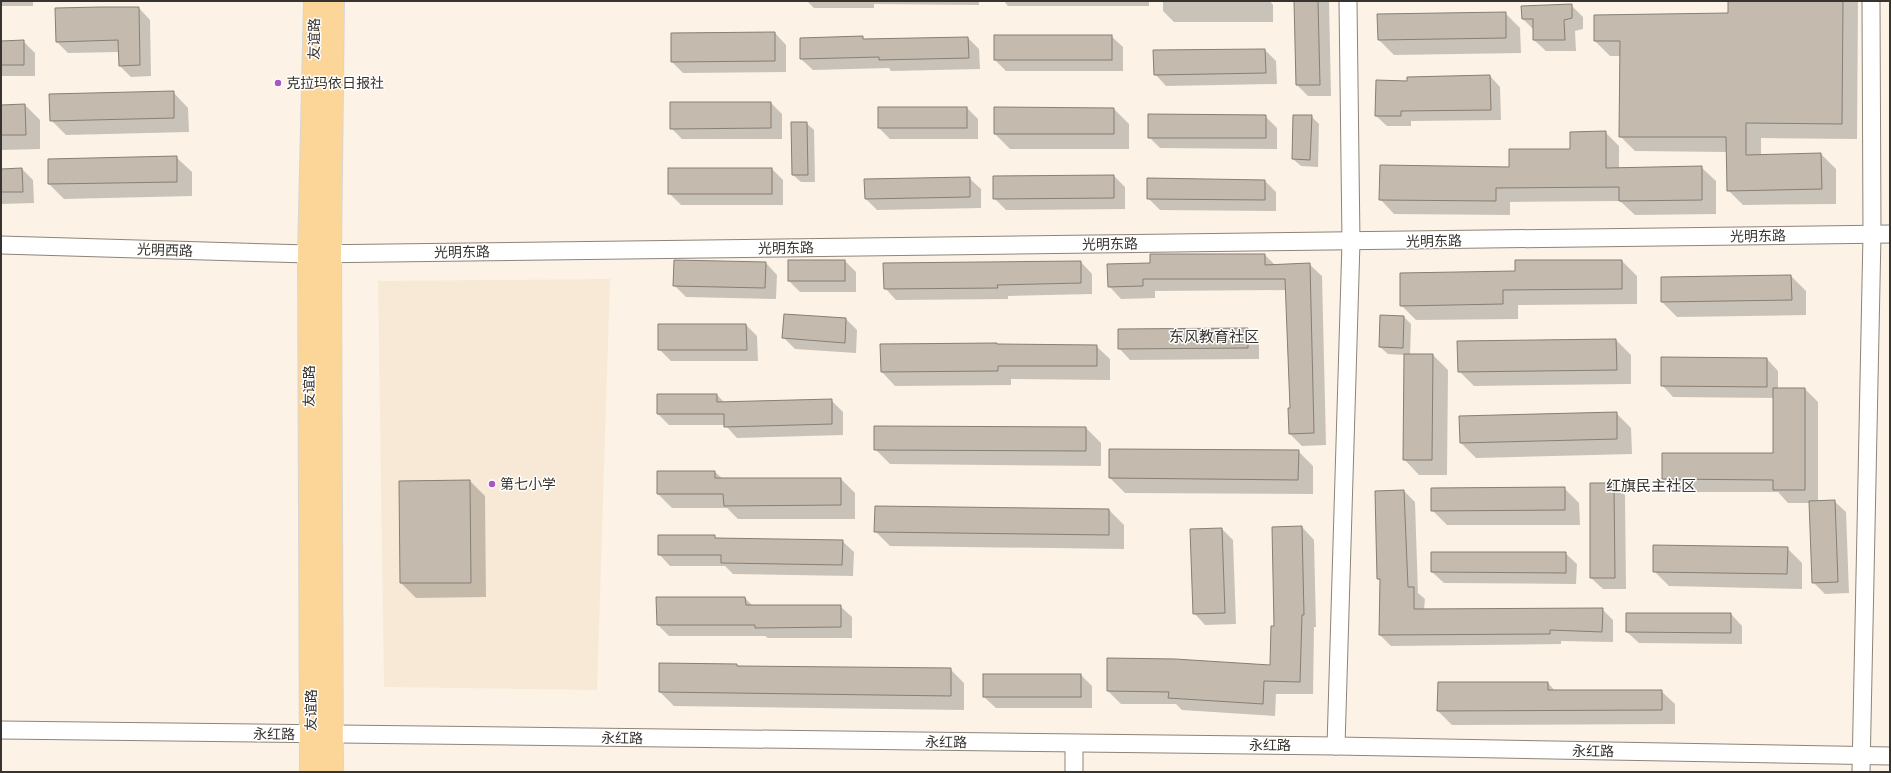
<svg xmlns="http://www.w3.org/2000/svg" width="1891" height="773" font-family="'Fira Sans Condensed','Noto Sans SC',sans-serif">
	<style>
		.built { fill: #f7e9d5 }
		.shadow { fill: #0003 }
		.building { fill: #c4bbae; stroke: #877f74 }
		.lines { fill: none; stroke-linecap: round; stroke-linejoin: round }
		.minor-casing { stroke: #8d8479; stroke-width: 19 }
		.major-casing { stroke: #d7d6d5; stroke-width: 24 }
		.minor { stroke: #fff; stroke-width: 17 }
		.major { stroke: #fcd699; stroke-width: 22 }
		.poi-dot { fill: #a756c7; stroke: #fff; stroke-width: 1.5 }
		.labels { text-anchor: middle; stroke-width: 3; stroke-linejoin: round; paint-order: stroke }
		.street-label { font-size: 14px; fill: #37332e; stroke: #fff }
		.poi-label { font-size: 14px; fill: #37332e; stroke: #fff; text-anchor: start }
		.neighbourhood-label { font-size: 15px; fill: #37332e; stroke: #fff }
	</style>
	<rect width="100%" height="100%" fill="#fcf3e6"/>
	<!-- built -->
	<polygon class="built" points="610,279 597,690 384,687 378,281"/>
	<!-- shadow -->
	<g class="shadow">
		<rect x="1" y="1" width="32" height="5"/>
		<polygon points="722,1 979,1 979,5 874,4 874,8 814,8 808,2"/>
		<polygon points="1004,1 1149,1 1149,6 1008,6"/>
		<polygon points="1163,1 1270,1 1273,5 1273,22 1174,22 1163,11"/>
		<polygon points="1295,1 1329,1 1331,96 1308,96 1297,85"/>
		<polygon points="1729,1 1858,1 1857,139 1761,138 1761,156 1821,154 1836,169 1836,204 1743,205 1728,190 1727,152 1635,151 1620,136 1621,56 1610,56 1595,41 1729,14"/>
		<polygon points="1571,5 1583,17 1583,29 1575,31 1576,51 1546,51 1534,40 1534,30 1523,19"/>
		<polygon points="139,8 150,20 151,76 131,77 120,66 119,52 68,53 57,42"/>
		<polygon points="1505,13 1520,28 1521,53 1394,55 1379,40"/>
		<polygon points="775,33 786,45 786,72 683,73 672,62"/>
		<polygon points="1111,36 1123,47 1123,71 1006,71 995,60"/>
		<polygon points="862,37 864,40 968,38 979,49 980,69 891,71 889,68 813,70 801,59"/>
		<polygon points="23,41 35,53 35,76 1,76 1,42"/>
		<polygon points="1265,50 1276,61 1277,84 1166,86 1155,74"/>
		<polygon points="1490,76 1500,87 1501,120 1411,121 1411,126 1387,126 1376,116 1408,82"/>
		<polygon points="173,92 188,108 189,132 66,135 51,120"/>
		<polygon points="771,103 782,114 782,139 682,139 671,128"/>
		<polygon points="25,105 40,120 40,149 1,150 1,106"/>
		<polygon points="967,108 978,119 978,139 890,139 879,128"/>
		<polygon points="1114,109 1129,124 1129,149 1010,149 995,134"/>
		<polygon points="1265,116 1277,128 1277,149 1160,148 1149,137"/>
		<polygon points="1311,116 1319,124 1318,167 1301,166 1293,159"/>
		<polygon points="806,123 814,130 815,182 801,182 793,175"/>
		<polygon points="1605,132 1619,146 1619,168 1701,167 1716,181 1716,214 1635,215 1620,201 1510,202 1510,215 1394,214 1380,199 1510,168 1571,150"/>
		<polygon points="176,157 192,172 192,196 64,199 49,184 49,160"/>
		<polygon points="22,169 33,180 34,203 1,204 1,170"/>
		<polygon points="772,169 783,180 783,205 681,205 669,193"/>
		<polygon points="1114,176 1125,187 1125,209 1006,210 994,198"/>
		<polygon points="969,178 981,189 981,208 877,210 866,199 865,180"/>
		<polygon points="1265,181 1276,192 1276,211 1160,210 1148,198"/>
		<polygon points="1151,255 1265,255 1275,265 1309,264 1322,276 1326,445 1302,446 1290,434 1291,408 1287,290 1155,291 1155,298 1121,299 1109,286 1151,264"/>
		<polygon points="845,261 856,272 856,292 800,292 789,281"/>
		<polygon points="1622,261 1637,276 1637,304 1518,305 1518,319 1416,320 1401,305 1516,272"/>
		<polygon points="1081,262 1092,274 1092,294 1008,296 1008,299 896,300 885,288"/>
		<polygon points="766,263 777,275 776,299 686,297 674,285"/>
		<polygon points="1791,276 1806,291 1806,315 1677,317 1662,302"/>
		<polygon points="1404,317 1411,324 1410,355 1433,355 1448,370 1447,475 1419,475 1404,459 1405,355 1388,354 1380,347"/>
		<polygon points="846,319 857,330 856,353 795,349 784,338"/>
		<polygon points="659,325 746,325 757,336 758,361 671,361 659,349"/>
		<polygon points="1248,329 1259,340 1259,359 1130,360 1119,348"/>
		<polygon points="1616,340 1631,355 1631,384 1474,386 1459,371"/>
		<polygon points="997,344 998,345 1096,346 1110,359 1110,380 1011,379 1011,385 895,386 882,372"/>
		<polygon points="1767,359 1778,371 1778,389 1805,389 1818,402 1818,501 1834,501 1846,512 1849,593 1825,594 1813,582 1810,503 1788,503 1778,492 1676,492 1663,479 1774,454 1774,398 1673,397 1662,385"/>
		<polygon points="717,395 725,403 831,400 843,412 843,435 737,438 725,425 669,425 658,414"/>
		<polygon points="1616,413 1631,428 1632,454 1476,458 1461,443 1460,417"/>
		<polygon points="875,427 1086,428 1101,443 1101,466 890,464 875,449"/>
		<polygon points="1298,451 1313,466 1313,494 1125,493 1110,478"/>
		<polygon points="715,472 723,479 841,479 855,493 855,519 738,519 727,508 672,508 658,494"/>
		<polygon points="470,481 485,496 486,597 416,598 401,583 400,482"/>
		<polygon points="1591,484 1614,484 1625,495 1626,589 1603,589 1591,578"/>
		<polygon points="1564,488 1579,503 1580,525 1447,525 1432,510"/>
		<polygon points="1404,491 1415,502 1418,593 1425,599 1424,610 1602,609 1613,620 1613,642 1561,641 1561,644 1391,646 1380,635 1381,581 1378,578 1376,492"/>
		<polygon points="1109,510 1124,525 1124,549 890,546 875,531"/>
		<polygon points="1302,527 1314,540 1316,627 1314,627 1313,694 1276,694 1275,716 1182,710 1176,704 1121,704 1108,691 1108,659 1271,666 1275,627"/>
		<polygon points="1222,529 1233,540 1236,624 1205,625 1194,613"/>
		<polygon points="714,536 717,539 842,541 854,552 853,576 733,574 725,566 670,566 659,554"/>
		<polygon points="1787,548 1802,563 1802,589 1669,586 1654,571"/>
		<polygon points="1432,553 1565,553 1577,564 1576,584 1444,583 1432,572"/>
		<polygon points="745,598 753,606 840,606 852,617 852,638 768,638 765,636 669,636 658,625"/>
		<polygon points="1731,614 1742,626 1742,644 1639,643 1627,632"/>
		<polygon points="736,665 739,667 950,669 964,683 964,710 674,706 660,692"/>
		<polygon points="1081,675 1092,686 1092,708 996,708 984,697"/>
		<polygon points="1439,683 1548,683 1555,691 1661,691 1675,704 1675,724 1452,725 1438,711"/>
	</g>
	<!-- building -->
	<g class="building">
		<polygon points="1294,1 1318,1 1320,85 1296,85"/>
		<polygon points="1728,1 1843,1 1842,124 1746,123 1746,155 1821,153 1822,189 1727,191 1726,137 1619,137 1620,41 1594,41 1594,15 1728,13"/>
		<polygon points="1572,4 1572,18 1564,20 1565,40 1533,40 1533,19 1522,19 1521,6"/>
		<polygon points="101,7 139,7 140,65 119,66 118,40 56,42 55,8"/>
		<polygon points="1506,12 1506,38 1378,40 1377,14"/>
		<polygon points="775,32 775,61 671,62 671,33"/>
		<rect x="994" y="35" width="118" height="25"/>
		<polygon points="863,36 863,39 968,37 969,58 879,60 879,57 800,59 800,38"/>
		<polygon points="24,40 24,65 1,65 1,41"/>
		<polygon points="1265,49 1266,73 1154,75 1153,50"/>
		<polygon points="1490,75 1491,110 1401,111 1401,116 1375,116 1376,80 1407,81 1407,77"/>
		<polygon points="174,91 174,118 50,121 49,94"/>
		<polygon points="670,102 771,102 771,128 670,129"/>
		<polygon points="25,104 26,135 1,135 1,105"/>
		<rect x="878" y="107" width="89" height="21"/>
		<polygon points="994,107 1114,108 1114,134 994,134"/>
		<polygon points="1148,114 1266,115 1266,138 1148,138"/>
		<polygon points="1293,115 1312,115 1310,160 1292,159"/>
		<polygon points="791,122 807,122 808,175 792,175"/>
		<polygon points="1606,131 1606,168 1702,166 1702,200 1619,201 1619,187 1496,188 1496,201 1379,200 1380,165 1509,167 1509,149 1570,149 1570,132"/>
		<polygon points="177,156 177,182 48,184 48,159"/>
		<polygon points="22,168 23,192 1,192 1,169"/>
		<rect x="668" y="168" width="104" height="26"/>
		<polygon points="1114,175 1114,198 993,199 993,176"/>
		<polygon points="970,177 970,197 865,199 864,179"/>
		<polygon points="1147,178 1265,180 1265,200 1147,199"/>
		<polygon points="1150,254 1265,254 1265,265 1310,263 1314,433 1289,434 1288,408 1290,408 1285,279 1143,279 1143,286 1108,287 1107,264 1150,263"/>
		<polygon points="674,260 766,262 765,288 673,286"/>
		<rect x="788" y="260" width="57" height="21"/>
		<polygon points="1515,260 1622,260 1622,289 1503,290 1503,304 1400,306 1400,273 1515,271"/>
		<polygon points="1081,261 1081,283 997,285 998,288 884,289 883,263"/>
		<polygon points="1791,275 1792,300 1661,302 1661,277"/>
		<polygon points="784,314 846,318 845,343 782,338"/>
		<polygon points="1380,315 1404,316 1403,348 1379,347"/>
		<polygon points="658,324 746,324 747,350 658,350"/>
		<polygon points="1248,328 1248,348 1118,349 1118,329"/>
		<polygon points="1616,339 1617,370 1458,372 1457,341"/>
		<polygon points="997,343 997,344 1097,345 1097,366 998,366 998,371 881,372 880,344"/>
		<polygon points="1404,354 1433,354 1432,460 1403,460"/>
		<polygon points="1661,357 1767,358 1767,387 1661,386"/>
		<polygon points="1773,388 1805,388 1805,490 1773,490 1773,480 1662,479 1662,453 1773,453"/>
		<polygon points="657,394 717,394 717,402 832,399 832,424 724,427 724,414 657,414"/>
		<polygon points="1617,412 1617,439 1460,443 1459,416"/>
		<polygon points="874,426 1086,427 1086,451 874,450"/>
		<polygon points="1109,449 1299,450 1298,480 1109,478"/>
		<polygon points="657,471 715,471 715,478 841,478 841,505 724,506 723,494 657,494"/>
		<polygon points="470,480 471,583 400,583 399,481"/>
		<polygon points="1590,483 1614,483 1615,578 1590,578"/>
		<polygon points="1565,487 1565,510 1431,511 1431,488"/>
		<polygon points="1404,490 1408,587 1414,587 1414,609 1603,608 1602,632 1550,630 1550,634 1379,635 1380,579 1377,579 1375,491"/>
		<polygon points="1835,500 1838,582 1812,583 1809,501"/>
		<polygon points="875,506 1109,509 1109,535 874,532"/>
		<polygon points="1302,526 1304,615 1302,615 1300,682 1264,681 1263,704 1168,698 1169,692 1107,691 1107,658 1175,659 1270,665 1271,626 1274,626 1272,527"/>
		<polygon points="1222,528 1225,613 1193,614 1190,529"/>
		<polygon points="658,535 715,535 715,538 843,540 842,565 721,563 721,555 658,555"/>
		<polygon points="1653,545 1788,547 1787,574 1653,572"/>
		<polygon points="1431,552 1566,552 1566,573 1431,572"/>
		<polygon points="656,597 745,597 746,605 841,605 841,627 755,628 755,625 657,625"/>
		<polygon points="1626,613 1731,613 1731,633 1626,632"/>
		<polygon points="659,663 737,664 737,666 951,668 951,696 659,692"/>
		<rect x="983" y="674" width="98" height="23"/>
		<polygon points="1438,682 1548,682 1548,690 1662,690 1662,710 1437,711"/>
	</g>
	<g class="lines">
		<!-- minor casing -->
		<g class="minor-casing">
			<g id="minor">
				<polyline points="1,245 309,254 1890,234"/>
				<polyline points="1,730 1336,746 1890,756"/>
				<polyline points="1336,746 1351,242 1348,1"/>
				<polyline points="1074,772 1074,744"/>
				<polyline points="1861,772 1872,235 1871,1"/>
			</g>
		</g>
		<!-- major casing -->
		<g class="major-casing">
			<g id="major">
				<polyline points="311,772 309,254 315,1"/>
				<polyline points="332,772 330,254 333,1"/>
			</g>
		</g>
		<!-- minor -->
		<use href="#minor" class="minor"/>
		<!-- major -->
		<use href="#major" class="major"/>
	</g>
	<!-- markers -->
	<g class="poi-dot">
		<circle cx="278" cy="83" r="4"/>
		<circle cx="492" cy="484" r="4"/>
	</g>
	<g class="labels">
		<!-- street labels -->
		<g class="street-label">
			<text transform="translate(314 39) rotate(-89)" y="5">友谊路</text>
			<text transform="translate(1758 236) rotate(-1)" y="5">光明东路</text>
			<text transform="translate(1434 241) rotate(-1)" y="5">光明东路</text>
			<text transform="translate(1110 244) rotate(-1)" y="5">光明东路</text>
			<text transform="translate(786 248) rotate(-1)" y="5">光明东路</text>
			<text transform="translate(165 250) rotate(2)" y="5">光明西路</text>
			<text transform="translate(462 252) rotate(-1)" y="5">光明东路</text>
			<text transform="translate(309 386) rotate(-90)" y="5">友谊路</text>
			<text transform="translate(311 710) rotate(-90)" y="5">友谊路</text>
			<text transform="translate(274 734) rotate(1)" y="5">永红路</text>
			<text transform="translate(622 738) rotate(1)" y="5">永红路</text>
			<text transform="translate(946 742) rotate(1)" y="5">永红路</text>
			<text x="1270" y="750">永红路</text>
			<text transform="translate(1593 751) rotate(1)" y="5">永红路</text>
		</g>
		<!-- poi labels -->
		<g class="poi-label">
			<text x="286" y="88">克拉玛依日报社</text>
			<text x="500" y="489">第七小学</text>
		</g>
		<!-- neighbourhood labels -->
		<g class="neighbourhood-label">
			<text x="1214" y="342">东风教育社区</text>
			<text x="1651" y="491">红旗民主社区</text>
		</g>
	</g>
	<!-- border -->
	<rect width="1891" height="773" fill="none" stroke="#37332e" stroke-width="4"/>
</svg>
